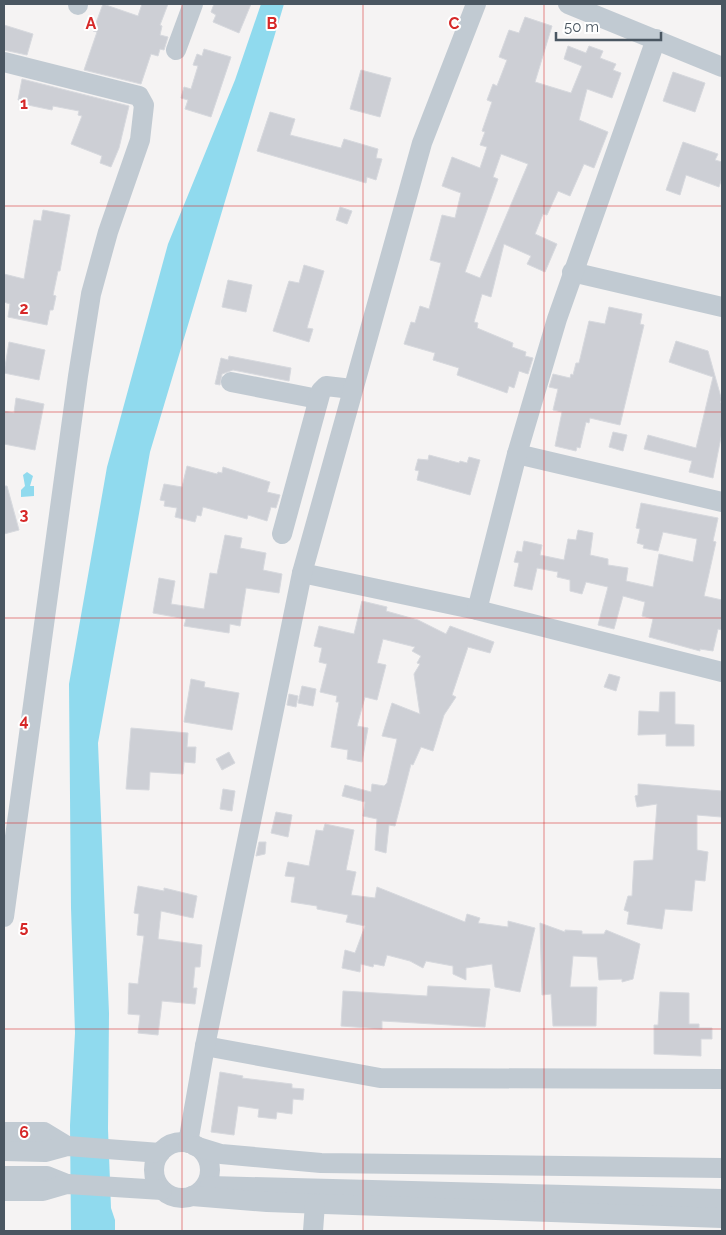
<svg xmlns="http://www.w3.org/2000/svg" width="726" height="1235" font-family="Raleway,sans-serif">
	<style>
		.water { fill: #90daee }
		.building { fill: #cdcfd5; stroke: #d7d9de; fill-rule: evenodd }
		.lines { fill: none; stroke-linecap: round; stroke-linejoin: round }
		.minor { stroke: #c1cad2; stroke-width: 20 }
		.grid { fill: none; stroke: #d62828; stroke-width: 1; stroke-opacity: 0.55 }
		.grid-label { font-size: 16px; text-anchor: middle; font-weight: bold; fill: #d62828; stroke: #fff; stroke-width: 4; stroke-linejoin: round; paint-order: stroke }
	</style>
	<rect width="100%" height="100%" fill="#f5f3f3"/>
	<!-- water -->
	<g class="water">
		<polygon points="261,4 284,4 150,452 98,743 109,1013 108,1129 111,1208 115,1220 115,1231 71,1231 70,1125 75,1033 71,908 69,684 107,467 168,244 235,80"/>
		<polygon points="27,472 33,476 30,486 34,486 34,496 21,497 21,490 25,486 23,475"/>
	</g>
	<!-- building -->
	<g class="building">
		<polygon points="103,4 138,16 142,4 168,4 160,25 162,26 160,35 168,37 164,50 160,49 158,56 151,54 141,84 84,70 97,32 93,31"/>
		<polygon points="214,4 251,4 239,33 213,22 216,15 211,12"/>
		<path d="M525,17l27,9 -17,56 36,11 11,-27 -18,-7 4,-13 18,7 3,-7 14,5 -3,7 16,6 -3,6 8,3 -9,25 -25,-9 -8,31 29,12 -14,36 -10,-4 -14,32 -12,-5 -11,24 -4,-1 -8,20 22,10 -12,28 -18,-8 4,-8 -27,-12 -13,53 -9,-3 -8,28 4,1 -1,5 36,15 -1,4 14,5 -1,4 8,2 -5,16 -9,-3 -5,17 -5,-2 -2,7 -50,-18 2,-7 -26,-8 2,-7 -31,-9 7,-22 4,1 5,-17 9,3 12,-46 -11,-3 12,-45 13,3 6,-25 -19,-7 10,-29 28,11 7,-21 -7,-2 5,-13 -3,-1 10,-29 -5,-2 6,-16 4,2 10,-26 -8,-3 10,-27 10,3zM501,154l27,10 -48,114 -15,-6 33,-93 -5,-2z"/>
		<polygon points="4,25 33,34 27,55 4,50"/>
		<polygon points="204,49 231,57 211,117 185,109 188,100 181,98 184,87 191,89 198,66 193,65 197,54 202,56"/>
		<polygon points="361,70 391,78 380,117 350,109"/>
		<polygon points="673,72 705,83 695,112 663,101"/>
		<polygon points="22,79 129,106 119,148 111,167 100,163 102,156 71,144 82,116 78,115 79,111 53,106 52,110 28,105 29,102 18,100"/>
		<polygon points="270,112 295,119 290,135 341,148 344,139 378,149 376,158 382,159 376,180 367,177 366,183 257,151"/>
		<polygon points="683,142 718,154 715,160 722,162 722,178 719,187 686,175 680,195 666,190"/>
		<polygon points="340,207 352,211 347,224 336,220"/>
		<polygon points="43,210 70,215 60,271 58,271 53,295 56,296 53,310 50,310 47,325 8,317 10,304 4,302 4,274 24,279 34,220 41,221"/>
		<polygon points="304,265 324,271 307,328 313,329 309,342 273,331 289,281 299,283"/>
		<polygon points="228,280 252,285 246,312 222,307"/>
		<polygon points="609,307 642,314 640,324 644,325 620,425 590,418 589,423 586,422 580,448 577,447 576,451 555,446 562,412 553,410 558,389 549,387 553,374 570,378 571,374 573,375 576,363 579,363 589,321 605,324"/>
		<polygon points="676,341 708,351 722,401 720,402 722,403 722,432 713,478 689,472 692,461 644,449 648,435 696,448 713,377 669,362"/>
		<polygon points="9,342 45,350 39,380 4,373"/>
		<polygon points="229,356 291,368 289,381 233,370 222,374 220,385 215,384 221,358 228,360"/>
		<polygon points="16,398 44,404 35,450 4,444 4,411 14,413"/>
		<polygon points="613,432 627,435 623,451 609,447"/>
		<polygon points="429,455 459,463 460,461 467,463 469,457 480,460 470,495 417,480 419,471 415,470 418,459 428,460"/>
		<polygon points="187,466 217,474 218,472 222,473 223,467 270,482 267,492 280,495 276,508 271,507 267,521 248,515 247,519 203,507 201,516 197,515 195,522 175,517 177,508 164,506 165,501 160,500 164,484 182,487"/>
		<polygon points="4,486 7,486 19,530 4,534"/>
		<polygon points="641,503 718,518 713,541 716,542 704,596 722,600 722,630 718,629 713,651 700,649 700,651 649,637 653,619 642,616 645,602 623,596 614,629 598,625 608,587 586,582 582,594 570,591 570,580 557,577 558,572 537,568 532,590 514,586 519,563 514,562 517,551 522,552 524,541 542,545 540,555 564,560 568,539 576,540 578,530 593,533 590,555 608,559 608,565 628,568 626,581 653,587 659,554 693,562 697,539 663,532 658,551 643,548 644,545 637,543 640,529 636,528"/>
		<polygon points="225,535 242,538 240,548 266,553 263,570 282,574 279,593 246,588 240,626 230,624 229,633 184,626 186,619 153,613 159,578 175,581 171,604 204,609 210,573 217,574"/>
		<polygon points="362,601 387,607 386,611 418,620 446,634 450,626 494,642 490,653 468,647 452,695 456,697 444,715 433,751 421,747 413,765 411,764 395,826 389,825 386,853 375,850 377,819 363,816 365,802 342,796 345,785 371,792 372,784 384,786 387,783 397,739 382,736 392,703 420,714 414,674 420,664 417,663 421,656 412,651 415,647 383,639 377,663 386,665 377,700 365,697 357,726 368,728 362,762 347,759 348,750 331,747 339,702 336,702 337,696 320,692 327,664 319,662 322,648 314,646 319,626 354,634"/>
		<polygon points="609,674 620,677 616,691 604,687"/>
		<polygon points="191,679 205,682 204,687 239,693 232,730 184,722"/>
		<polygon points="302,686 316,689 313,706 298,703"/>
		<polygon points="660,692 675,692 675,724 694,725 694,746 666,746 666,734 638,735 639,711 659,712"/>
		<polygon points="289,694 298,696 296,707 287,705"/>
		<polygon points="131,728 188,733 187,747 196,747 195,763 184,762 183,774 150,772 149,790 126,789"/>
		<polygon points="229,752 235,763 222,770 216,759"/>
		<polygon points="638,784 722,791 721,817 697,815 697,850 708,852 705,881 695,880 692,911 665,909 662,929 627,924 629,912 624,910 628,896 632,896 634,861 653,860 657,804 637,807 635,796 638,795"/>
		<polygon points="223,789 235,791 232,811 220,809"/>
		<polygon points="276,812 292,815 288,837 271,833"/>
		<polygon points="325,824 354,830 346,870 356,872 351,895 375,898 377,887 465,922 467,914 480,918 478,923 508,927 508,921 535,928 520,992 495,987 492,964 466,968 466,980 453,974 453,966 426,961 423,968 410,961 387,955 384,966 374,964 373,967 361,964 360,972 342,968 345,950 355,953 365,926 346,922 348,915 317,909 317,906 291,902 295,877 285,876 288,862 309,866 316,830 323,831"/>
		<polygon points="259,842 266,842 265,854 256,856"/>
		<polygon points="138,886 164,891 164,888 197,896 193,918 161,911 158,939 202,945 200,967 195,967 193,988 197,988 195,1004 162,1001 158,1035 138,1033 140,1015 128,1014 129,983 138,984 144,936 137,935 139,914 134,913"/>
		<polygon points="540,923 565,932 565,930 582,931 582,934 604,934 606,930 640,944 633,979 622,982 622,979 599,980 597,957 573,956 570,987 597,987 596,1026 553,1026 551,994 542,995"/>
		<polygon points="428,986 490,989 485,1027 382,1021 382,1029 341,1026 343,991 427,996"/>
		<polygon points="660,992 689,993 689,1024 699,1024 699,1028 712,1028 712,1039 701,1039 701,1056 654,1054 654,1025 658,1025"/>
		<polygon points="220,1072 243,1076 242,1078 292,1084 292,1088 304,1089 303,1100 293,1099 292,1114 277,1112 276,1119 258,1117 259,1109 238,1106 234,1135 211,1132"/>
	</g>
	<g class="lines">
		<!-- minor -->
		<g class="minor">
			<polyline points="568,4 722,67"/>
			<polyline points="78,5 78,4"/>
			<polyline points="176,50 193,4"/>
			<polyline points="4,62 139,96 144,105 140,140 108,232 91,294 78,376 4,917"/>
			<polyline points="572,272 722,307"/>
			<polyline points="231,382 318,399"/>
			<polyline points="517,454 722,502"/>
			<polyline points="282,534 321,391 326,386 352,389"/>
			<polyline points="302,573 477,610 722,672"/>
			<polyline points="477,610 517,454 557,319 656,39"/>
			<polyline points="205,1046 380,1078 722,1079"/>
			<polyline points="4,1132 44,1132 67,1146"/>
			<circle cx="182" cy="1170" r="28"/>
			<polyline points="188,1143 205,1046 302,573 422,143 476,4"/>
			<polyline points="195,1146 221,1154 321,1163 722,1168"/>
			<polyline points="4,1151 45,1152 67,1146 160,1153"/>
			<polyline points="4,1176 47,1176 67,1184"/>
			<polyline points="210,1186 722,1199"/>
			<polyline points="4,1191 43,1191 67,1184 162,1190"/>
			<polyline points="192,1196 267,1202 722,1218"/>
			<polyline points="313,1231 315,1204"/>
		</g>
	</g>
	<!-- grid -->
	<path class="grid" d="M182,4v1227M363,4v1227M544,4v1227M4,206h718M4,412h718M4,618h718M4,823h718M4,1029h718"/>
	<g class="grid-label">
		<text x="91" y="29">A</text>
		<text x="272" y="29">B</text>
		<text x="454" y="29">C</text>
		<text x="24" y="109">1</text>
		<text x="24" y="314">2</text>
		<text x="24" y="520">3</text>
		<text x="24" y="726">4</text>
		<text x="24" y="932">5</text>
		<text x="24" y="1138">6</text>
	</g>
	<!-- border -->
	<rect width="726" height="1235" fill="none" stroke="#4a5661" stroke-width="10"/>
	<!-- scale -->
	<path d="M556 32v8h105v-8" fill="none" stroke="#4a5661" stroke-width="2.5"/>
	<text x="564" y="32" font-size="15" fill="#4a5661" stroke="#ffffff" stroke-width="4" paint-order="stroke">50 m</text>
</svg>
